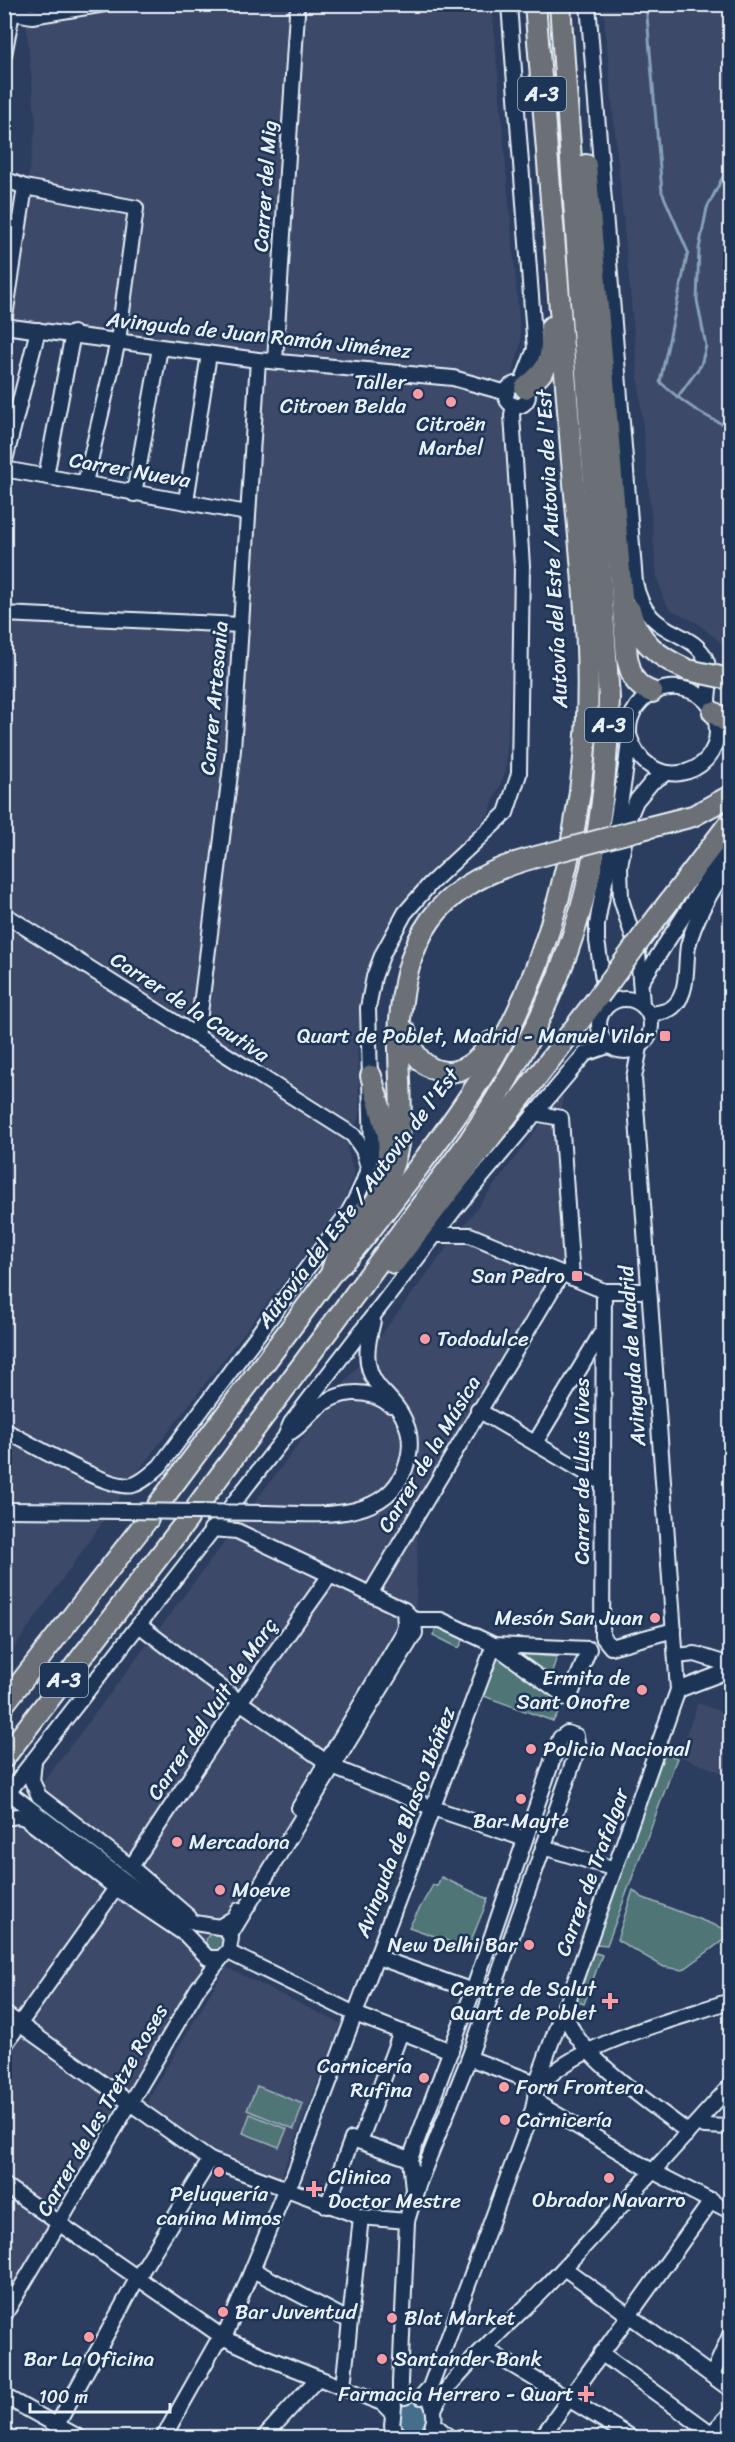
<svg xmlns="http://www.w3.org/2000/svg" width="735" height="2442" font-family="Sriracha,sans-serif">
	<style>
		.built { fill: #3c4869 }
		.green { fill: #4f7577; stroke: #9cb3b8; stroke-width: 1.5 }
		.water { fill: #446e8c; stroke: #86a2b7; stroke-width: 1.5 }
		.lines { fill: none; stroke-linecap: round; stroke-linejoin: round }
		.stream { stroke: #86a2b7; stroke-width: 3 }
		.minor-casing { stroke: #e8f1f8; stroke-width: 18 }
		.highway-casing { stroke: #e8f1f8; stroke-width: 24 }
		.minor { stroke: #1d3557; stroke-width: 14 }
		.highway { stroke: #6a7074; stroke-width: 20 }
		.minor-bridge-casing { stroke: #e8f1f8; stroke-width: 18; stroke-linecap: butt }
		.highway-bridge-casing { stroke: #e8f1f8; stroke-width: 24; stroke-linecap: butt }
		.minor-bridge { stroke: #1d3557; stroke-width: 14 }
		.highway-bridge { stroke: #6a7074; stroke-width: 20 }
		.poi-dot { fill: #ff9aa2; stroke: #1d3557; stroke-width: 2 }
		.labels { text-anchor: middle; stroke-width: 5; stroke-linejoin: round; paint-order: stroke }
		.shield { fill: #1d3557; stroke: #abb9c8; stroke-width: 1.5 }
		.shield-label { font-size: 20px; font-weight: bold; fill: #e8f1f8 }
		.street-label { font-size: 21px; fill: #e8f1f8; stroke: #1d3557 }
		.poi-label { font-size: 21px; fill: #e8f1f8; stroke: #1d3557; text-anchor: start }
	</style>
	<rect width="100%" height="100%" fill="#2b3e5f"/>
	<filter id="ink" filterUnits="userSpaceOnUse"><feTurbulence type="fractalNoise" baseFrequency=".0167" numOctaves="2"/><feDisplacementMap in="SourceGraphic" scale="12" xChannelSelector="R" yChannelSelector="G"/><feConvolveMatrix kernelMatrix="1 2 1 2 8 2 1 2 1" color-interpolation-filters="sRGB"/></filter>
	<g filter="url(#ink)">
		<!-- built -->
		<g class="built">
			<polygon points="28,5 492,5 521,342 506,400 508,488 515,584 506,770 488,815 441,864 376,946 357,1043 360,1114 347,1148 354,1173 343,1204 142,1466 5,1661 5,621 231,633 248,369 6,329 36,126 26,21"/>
			<polygon points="603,5 730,5 730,650 697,623 670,609 664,600 657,577"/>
			<polygon points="558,545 561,545 563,567 552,580 549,579 550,572"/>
			<polygon points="563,1094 557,1174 563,1268 418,1520 415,1635 230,1954 5,2328 4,1834"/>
			<polygon points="698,1703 730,1715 730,1776 678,1756"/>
			<polygon points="226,1967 341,2024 280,2178 218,2154 151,2111 148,2099"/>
		</g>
		<!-- green -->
		<g class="green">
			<polygon points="440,1622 466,1635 459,1648 433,1635"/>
			<polygon points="496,1653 566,1701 553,1721 481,1695"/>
			<polygon points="519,1654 557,1657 550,1677"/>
			<polygon points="665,1752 677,1758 607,1945 595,1944"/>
			<polygon points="441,1877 488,1899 468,1948 409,1927 433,1885 437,1886"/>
			<polygon points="633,1890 641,1897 730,1931 730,1935 683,1970 664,1967 617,1940"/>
			<circle cx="215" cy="1942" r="9"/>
			<polygon points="596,1953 602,1955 584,2004 576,2001 592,1955"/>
			<polygon points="257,2086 303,2104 294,2129 247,2110"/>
			<polygon points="250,2114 287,2129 279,2147 243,2133"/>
		</g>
		<!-- water -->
		<circle class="water" cx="413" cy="2417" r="15"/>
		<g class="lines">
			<!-- stream -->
			<g class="stream">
				<path d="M646,4l16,188 26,60 -28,130c22,20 43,35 70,45"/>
				<polyline points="677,398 701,365 706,346 697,300 699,249 707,208 730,163"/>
			</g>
			<!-- minor casing -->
			<g class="minor-casing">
				<g id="minor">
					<polyline points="509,4 535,349 521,385"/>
					<path d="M588,4l47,578c12,63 66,42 74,88 2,11 -1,22 -1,33"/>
					<polyline points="4,11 32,16 105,4"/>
					<polyline points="4,55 12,13"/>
					<polyline points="4,179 25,187 136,208 118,341 85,483"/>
					<polyline points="4,323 25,187"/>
					<polyline points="4,326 258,360 453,378 507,393"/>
					<polyline points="275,361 297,13"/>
					<circle cx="517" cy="395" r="11"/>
					<polyline points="4,464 38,330"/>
					<polyline points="4,469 247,513"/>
					<polyline points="46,476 73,333"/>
					<polyline points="134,494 160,348"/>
					<polyline points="186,501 209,354"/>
					<polyline points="4,614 241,625"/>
					<polyline points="4,914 353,1135 363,1150 368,1167"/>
					<polyline points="641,982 730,844"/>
					<circle cx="625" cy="1025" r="26"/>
					<polyline points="642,1004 638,953 621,899 620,866 628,820 636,801 652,782 665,774"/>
					<path d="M607,1005l-10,-64v-16c5,-37 16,-72 21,-108 4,-27 10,-55 11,-82 0,-8 0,-14 4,-22 20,-40 83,-31 84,17 1,48 -70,65 -88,5"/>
					<path d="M649,1014c9,-1 20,-2 26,-9 14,-14 10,-41 13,-59 7,-28 26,-60 42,-83"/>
					<polyline points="197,1037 233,750 258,360"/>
					<path d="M640,1047l-6,31 44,612 -106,299c-3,9 -6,18 -5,27 8,38 86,89 118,114l1,5"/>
					<polyline points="534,1113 561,1118 572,1278"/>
					<polyline points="436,1235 470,1235 604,1291 648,1291"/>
					<polyline points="604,1291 602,1636 611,1647 674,1630"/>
					<polyline points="478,1410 603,1483"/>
					<path d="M4,1430c24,12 107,62 129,55 10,-3 19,-12 27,-19l188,-253c12,-21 21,-40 24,-65l-4,-140 6,-31 9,-24 22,-40 25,-29 76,-71 13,-39 3,-208 -10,-151 2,-10"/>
					<path d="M291,1432c10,-6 16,-15 25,-23 22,-19 51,-22 74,-4"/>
					<polyline points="535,1443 603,1330"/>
					<polyline points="4,1510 126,1511"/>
					<path d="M266,1513c47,1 118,11 139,-44 5,-14 7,-31 1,-45 -5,-15 -17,-26 -27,-37 -17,-20 -12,-43 -6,-66"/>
					<polyline points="211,1529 237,1531 404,1610 414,1620 415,1633 230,1935"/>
					<polyline points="370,1594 562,1273"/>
					<polyline points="414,1620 441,1620 494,1645 589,1649 569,1699 494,1645"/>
					<polyline points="139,1625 240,1702 335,1768 433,1808 525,1839"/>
					<polyline points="676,1656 695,1654 730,1665"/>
					<polyline points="678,1690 730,1670"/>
					<polyline points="34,1761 32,1781 39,1796 131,1867 189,1917"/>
					<polyline points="15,1797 161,1908"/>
					<polyline points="4,1798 239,1496 285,1437 291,1423 454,1210 585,1054 608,1046"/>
					<polyline points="299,1808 402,1635 405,1625 404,1610"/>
					<polyline points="4,1818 18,1816 25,1818 116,1888 186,1935 208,1958 221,1958 229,1950 231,1938 225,1928 195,1923 163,1910"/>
					<polyline points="543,1847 615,1869"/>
					<polyline points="131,1867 240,1702 330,1575"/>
					<polyline points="221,1926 234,1918 239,1910"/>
					<polyline points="228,1952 355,2014 451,2051"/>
					<polyline points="377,1957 473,1991"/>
					<polyline points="4,2013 210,2160 361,2217 407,2221"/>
					<polyline points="4,2046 116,1888"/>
					<polyline points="469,2058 531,2081 538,2088"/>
					<path d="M539,2087c31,-42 141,-69 191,-86"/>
					<polyline points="536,2099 541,2105 652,2171 730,2211"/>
					<polyline points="704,2126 730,2127"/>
					<polyline points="360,2141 401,2032"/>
					<polyline points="4,2185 224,2338 270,2359 382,2403 391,2412"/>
					<polyline points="327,2206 352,2139 410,2159"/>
					<polyline points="564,2268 730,2389"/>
					<polyline points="253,2270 350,2321"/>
					<polyline points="4,2316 198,1988 221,1958"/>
					<polyline points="485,2349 633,2438"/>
					<polyline points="601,2353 711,2433"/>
					<polyline points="712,2376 730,2335"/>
					<polyline points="343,2387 361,2217"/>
					<polyline points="4,2396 80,2438"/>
					<polyline points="405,2397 400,2393 400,2382 407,2221 413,2189 410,2159 473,1991 560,1738 567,1733 576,1736 578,1749 469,2058 418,2185 407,2221"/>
					<polyline points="421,2397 430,2387 442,2355 533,2109 539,2076 565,2005"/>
					<polyline points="394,2406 392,2426 401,2438"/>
					<path d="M434,2410c8,-25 82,-93 104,-115 66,-68 128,-139 192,-209"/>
					<polyline points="434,2424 450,2438"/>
					<polyline points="57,2425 138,2277 210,2160"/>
					<polyline points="163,2438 216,2344 224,2338 285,2190 293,2178 494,1645"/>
					<polyline points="263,2438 318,2378"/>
					<path d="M424,2438c11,-10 13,-22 7,-36"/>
					<polyline points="541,2438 712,2200"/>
					<polyline points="707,2438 730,2414"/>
				</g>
			</g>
			<!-- highway casing -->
			<g class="highway-casing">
				<g id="highway">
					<path d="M586,165l41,492c4,18 7,29 25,35"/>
					<path d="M525,388c26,-21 27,-27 26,-61"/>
					<path d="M630,610c7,31 30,48 58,60"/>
					<polyline points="713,712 730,724"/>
					<polyline points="638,830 693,816 730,796"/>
					<polyline points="646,932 730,822"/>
					<path d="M405,1031c14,50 59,55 86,11"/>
					<polyline points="371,1076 389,1138 388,1155"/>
					<path d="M362,1222c16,-22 32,-51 36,-78 6,-36 0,-73 1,-110 5,-97 35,-149 133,-176"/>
					<polyline points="394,1263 599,996"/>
					<polyline points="332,1270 340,1245 365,1209"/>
					<path d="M158,1505l173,-231c29,-28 52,-61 77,-93 34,-45 68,-90 95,-140 46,-87 71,-186 81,-283 11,-102 -5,-208 -13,-310 -11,-148 -25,-295 -36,-444"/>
					<path d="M198,1505l271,-364c97,-145 137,-267 140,-443l-49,-694"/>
					<polyline points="4,1704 148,1519"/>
					<polyline points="4,1758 188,1519"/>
				</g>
			</g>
			<!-- minor -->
			<use href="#minor" class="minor"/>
			<!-- highway -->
			<use href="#highway" class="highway"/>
			<!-- minor-bridge casing -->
			<g class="minor-bridge-casing">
				<polyline id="minor-bridge" points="126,1511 266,1513"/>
			</g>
			<!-- highway-bridge casing -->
			<g class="highway-bridge-casing">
				<g id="highway-bridge">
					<polyline points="688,670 725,678"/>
					<polyline points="532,858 638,830"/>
					<polyline points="599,996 646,932"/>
				</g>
			</g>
			<!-- minor-bridge -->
			<use href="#minor-bridge" class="minor-bridge"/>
			<!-- highway-bridge -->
			<use href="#highway-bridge" class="highway-bridge"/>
		</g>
	</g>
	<!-- markers -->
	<g class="poi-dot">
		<circle cx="418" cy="394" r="6"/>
		<circle cx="451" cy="402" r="6"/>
		<rect x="659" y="1030" width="12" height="12" rx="3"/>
		<rect x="571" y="1270" width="12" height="12" rx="3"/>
		<circle cx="425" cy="1339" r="6"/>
		<circle cx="655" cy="1618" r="6"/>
		<circle cx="642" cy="1690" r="6"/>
		<circle cx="531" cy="1749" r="6"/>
		<circle cx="521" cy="1799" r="6"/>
		<circle cx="177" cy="1842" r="6"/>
		<circle cx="220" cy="1890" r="6"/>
		<circle cx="529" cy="1945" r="6"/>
		<path d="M607 1992h6v6h6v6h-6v6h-6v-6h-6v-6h6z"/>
		<circle cx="424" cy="2078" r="6"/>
		<circle cx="504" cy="2087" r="6"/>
		<circle cx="505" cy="2120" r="6"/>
		<circle cx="219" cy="2172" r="6"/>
		<circle cx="609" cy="2178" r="6"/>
		<path d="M311 2180h6v6h6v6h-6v6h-6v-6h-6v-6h6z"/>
		<circle cx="223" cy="2312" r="6"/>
		<circle cx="392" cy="2318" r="6"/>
		<circle cx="89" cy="2337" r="6"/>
		<circle cx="382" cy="2359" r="6"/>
		<path d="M583 2385h6v6h6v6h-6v6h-6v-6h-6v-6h6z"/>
	</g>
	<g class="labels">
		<!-- shield labels -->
		<g class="shield">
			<rect x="518" y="77" width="48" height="34" rx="4.5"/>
			<rect x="585" y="708" width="48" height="34" rx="4.5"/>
			<rect x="40" y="1663" width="48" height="34" rx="4.5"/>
		</g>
		<g class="shield-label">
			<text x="542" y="101">A-3</text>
			<text x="609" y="732">A-3</text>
			<text x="64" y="1687">A-3</text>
		</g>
		<!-- street labels -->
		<g class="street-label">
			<text transform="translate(265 186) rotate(-86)" y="7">Carrer del Mig</text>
			<text transform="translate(259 335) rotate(6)" y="7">Avinguda de Juan Ramón Jiménez</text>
			<text transform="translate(130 470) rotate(10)" y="7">Carrer Nueva</text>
			<text transform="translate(552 549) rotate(-93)" y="7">Autovía del Este / Autovia de l'Est</text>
			<text transform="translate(214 698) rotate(-85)" y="7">Carrer Artesania</text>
			<text transform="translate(190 1007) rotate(33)" y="7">Carrer de la Cautiva</text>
			<text transform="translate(358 1198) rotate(-53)" y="7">Autovía del Este / Autovia de l'Est</text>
			<text transform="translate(632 1356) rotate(-94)" y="7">Avinguda de Madrid</text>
			<text transform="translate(429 1454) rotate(-59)" y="7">Carrer de la Música</text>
			<text transform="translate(582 1471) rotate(-90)" y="7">Carrer de Lluís Vives</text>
			<text transform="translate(212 1709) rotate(-56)" y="7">Carrer del Vuit de Març</text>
			<text transform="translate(405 1822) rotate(-69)" y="7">Avinguda de Blasco Ibáñez</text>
			<text transform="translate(592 1872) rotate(-70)" y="7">Carrer de Trafalgar</text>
			<text transform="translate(102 2110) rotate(-60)" y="7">Carrer de les Tretze Roses</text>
		</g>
		<!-- poi labels -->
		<g class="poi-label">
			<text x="406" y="389" text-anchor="end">Taller<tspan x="406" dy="24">Citroen Belda</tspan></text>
			<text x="451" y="431" text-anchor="middle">Citroën<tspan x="451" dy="24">Marbel</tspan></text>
			<text x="653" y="1043" text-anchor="end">Quart de Poblet, Madrid - Manuel Vilar</text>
			<text x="565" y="1283" text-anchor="end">San Pedro</text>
			<text x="437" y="1346">Tododulce</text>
			<text x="643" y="1625" text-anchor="end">Mesón San Juan</text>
			<text x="630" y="1685" text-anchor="end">Ermita de<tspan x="630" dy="24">Sant Onofre</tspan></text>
			<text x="543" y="1756">Policia Nacional</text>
			<text x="521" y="1828" text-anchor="middle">Bar Mayte</text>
			<text x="189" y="1849">Mercadona</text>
			<text x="232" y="1897">Moeve</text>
			<text x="517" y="1952" text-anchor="end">New Delhi Bar</text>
			<text x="596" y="1996" text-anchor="end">Centre de Salut<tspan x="596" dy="24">Quart de Poblet</tspan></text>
			<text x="412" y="2073" text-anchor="end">Carnicería<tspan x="412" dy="24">Rufina</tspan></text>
			<text x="516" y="2094">Forn Frontera</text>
			<text x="517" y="2127">Carnicería</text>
			<text x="328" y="2184">Clinica<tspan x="328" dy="24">Doctor Mestre</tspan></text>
			<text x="219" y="2201" text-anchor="middle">Peluquería<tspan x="219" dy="24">canina Mimos</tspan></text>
			<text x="609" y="2207" text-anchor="middle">Obrador Navarro</text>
			<text x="235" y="2319">Bar Juventud</text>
			<text x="404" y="2325">Blat Market</text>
			<text x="89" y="2366" text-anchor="middle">Bar La Oficina</text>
			<text x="394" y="2366">Santander Bank</text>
			<text x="574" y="2401" text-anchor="end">Farmacia Herrero - Quart</text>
		</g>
	</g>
	<!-- margin -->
	<rect width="735" height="2442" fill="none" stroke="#1d3557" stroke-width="24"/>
	<rect x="12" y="12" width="711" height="2418" fill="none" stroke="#e8f1f8" stroke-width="2" filter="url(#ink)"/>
	<!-- scale -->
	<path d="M30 2403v9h140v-9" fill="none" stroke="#e8f1f8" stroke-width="3"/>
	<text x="39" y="2403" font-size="18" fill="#e8f1f8" stroke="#1d3557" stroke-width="4.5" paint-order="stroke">100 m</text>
</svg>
